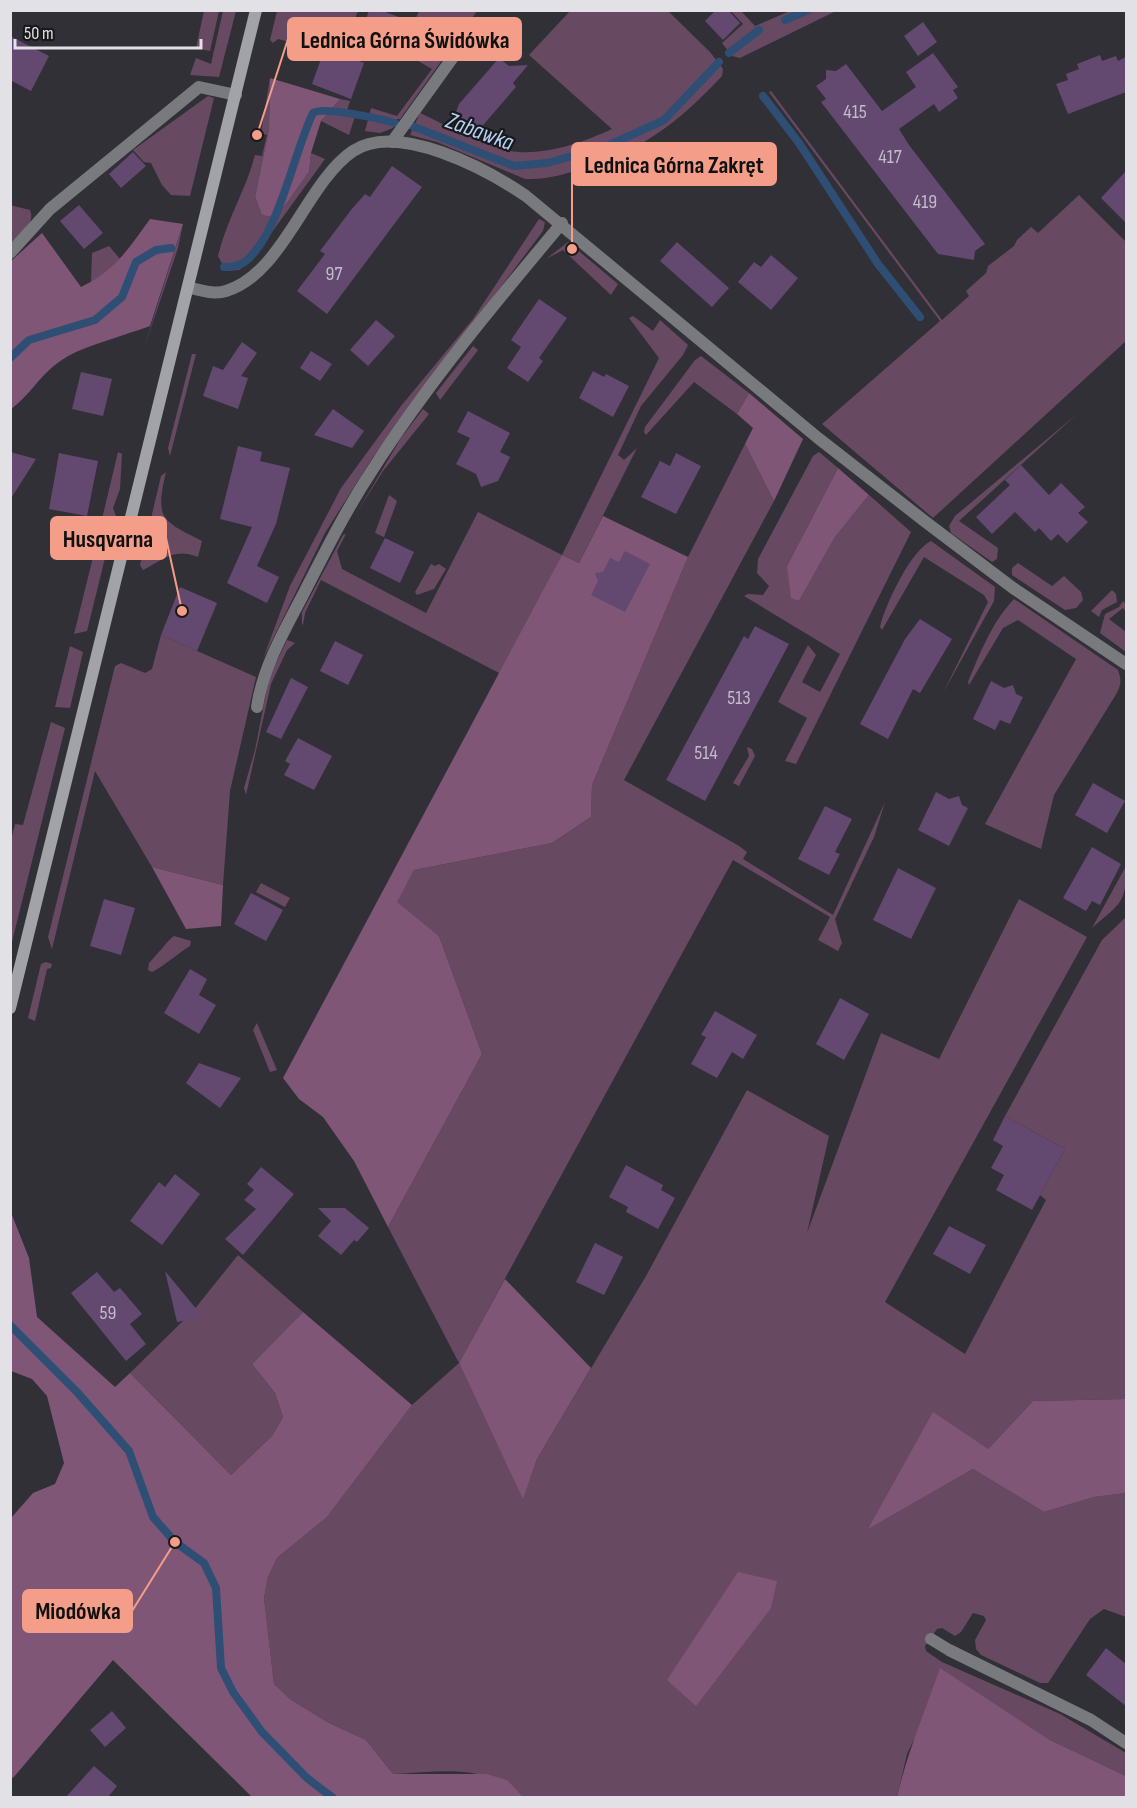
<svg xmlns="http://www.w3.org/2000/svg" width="1137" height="1808" font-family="'Sofia Sans Condensed',sans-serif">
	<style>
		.green { fill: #684962 }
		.forest { fill: #805677 }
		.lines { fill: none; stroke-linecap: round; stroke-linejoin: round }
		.stream { stroke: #2f4e74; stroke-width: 8 }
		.building { fill: #634870 }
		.lane { stroke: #797a7d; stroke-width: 12 }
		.street { stroke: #797a7d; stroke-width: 12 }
		.secondary { stroke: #a2a3a8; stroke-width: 12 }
		.labels { text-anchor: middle; stroke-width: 4.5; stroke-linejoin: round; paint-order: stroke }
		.number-label { font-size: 20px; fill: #c2bbc8 }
		.water-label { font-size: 24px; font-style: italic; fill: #b3d1f6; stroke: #19191b }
		.leader { fill: none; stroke: #f49e89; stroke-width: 2 }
		.callout-dot { fill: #f49e89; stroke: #19191b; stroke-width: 2 }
		.callout { fill: #f49e89; stroke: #f49e89; stroke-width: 2 }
		.callout-label { font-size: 24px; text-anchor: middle; font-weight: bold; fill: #111 }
	</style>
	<rect width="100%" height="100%" fill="#313036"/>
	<!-- green -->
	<g class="green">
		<polygon points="204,11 219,11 210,51 196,48"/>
		<polygon points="223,11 236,11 219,77 190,75 196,58 211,64"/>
		<polygon points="277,11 277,10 358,11 347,37 310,47 278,39 273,43 270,40"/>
		<polygon points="419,11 477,11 400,119 397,119 393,128 380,133 365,131 371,108 397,116 432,69 401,51"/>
		<path d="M570,11h98l42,41 13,17 -1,7c-42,45 -78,73 -137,92 -20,6 -39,12 -60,11l-88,-37 -27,-7 10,-22c24,11 73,38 98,39 32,2 66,-10 94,-23l-83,-74z"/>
		<polygon points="731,11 741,11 755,26 790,11 836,11 740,58 732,56 722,43 743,24"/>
		<path d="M270,78l-1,51 -14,68 7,18 14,3 33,-46 2,-19 14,6 -74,102 -12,9 -13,1 -8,-15c8,-35 28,-66 37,-101l7,1 5,-21 -6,-2z"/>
		<polygon points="771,91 942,320 969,296 966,291 986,273 988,266 1014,246 1017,240 1031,227 1038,233 1079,195 1126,242 1126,341 933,518 822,424 940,321 769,92"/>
		<polygon points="208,96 214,98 190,196 171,195 162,185 151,163 144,162 133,150"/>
		<polygon points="340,99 350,101 347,110 356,113 349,135 321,121"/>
		<path d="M10,205l20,5c6,15 -10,24 -20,34z"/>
		<polygon points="539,219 545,222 543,231 373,457 325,533 263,659 290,586 341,488 401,406 473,319"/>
		<polygon points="183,224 178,248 144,348"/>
		<polygon points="568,242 618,284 611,295 563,250 546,259"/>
		<polygon points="109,246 120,259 102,277 91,282 92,253"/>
		<polygon points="633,316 653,331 660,320 688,345 683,355 641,406 618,455 624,460 637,448 579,563 562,555 501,674 321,580 305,613 303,625 302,624 302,612 343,535 346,534 337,551 342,569 426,613 478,512 562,555 659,358 629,318"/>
		<polygon points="473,346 478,350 440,400 436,393"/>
		<polygon points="192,354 196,354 170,456 168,448"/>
		<polygon points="701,356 749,393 737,414 694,382 646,435 644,432 645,427 695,360"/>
		<polygon points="423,409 429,414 383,471 355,516 401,438"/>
		<polygon points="1077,414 959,521 998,548 997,559 992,562 951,533 949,526 955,516"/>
		<path d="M745,444l29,57 -150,279 115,66 8,6 -4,7 90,56 52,-113 -11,35 -39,82 7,24 -4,8 -20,-11 12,-23 -97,-57 -274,503 64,135 14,-39 109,-183 101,-186 82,46 -22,97 74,-200 58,26 80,-160 68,38 -202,365 80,52 81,-154 -6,-5 25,-46 -60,-33 97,-176 24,-23v482l-93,2 -45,48 -119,79 104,-59 71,43 50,-15 32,-4v124l-22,-8 -14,10 -42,64h-8l-59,-28 -5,-6 -1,-9 11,-20 -2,-4 -11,-3 -12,19 -6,4 -13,-8 -5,1 -12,17 1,5 16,11 118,52 66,39v23l-78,-37 -126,-16 -15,31 -10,43 -374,1c-40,-36 -80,-26 -130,-24l-27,-34 -39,-18 -37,-23 -16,-15 -10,-86 4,-21 9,-19 50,-41 85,-112 47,-42 -71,-136 94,-173 -43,-118 -43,-34 18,-32 138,-27 39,-26 1,-32 96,-228z"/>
		<polygon points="118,452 122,454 120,489 113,508 116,516 108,530 102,519"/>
		<polygon points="819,452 838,468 787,566 799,601 835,537 869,495 911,532 796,764 785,761 807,718 778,702 808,645 816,655 802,682 820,692 840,654 744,596 748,594 763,595 769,586 757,573 758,559 813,456"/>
		<path d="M166,472c-11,47 -5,48 36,69l-4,16c-24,-10 -35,3 -55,13l-3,-5 21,-89z"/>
		<polygon points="389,495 397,501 384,537 375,533"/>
		<polygon points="98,537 106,547 105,558 87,631 74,634"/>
		<path d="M931,541l64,46 -1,14 -51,92 45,-91 -4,-7 -60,-38 -42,73 -2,-3c5,-22 31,-77 51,-86z"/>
		<polygon points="1018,563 1052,586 1064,576 1081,592 1083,600 1076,608 1065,610 1012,575 1012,568"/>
		<polygon points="431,564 435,566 439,564 446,569 434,589 417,595 415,592"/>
		<polygon points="1112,590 1116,594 1117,602 1102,610 1099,617 1091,611"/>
		<path d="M1014,599l104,71c4,11 3,16 -3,26l-61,99 -13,54 -56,-25 91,-165 -58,-39 -15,8 -34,57 -1,-3c12,-29 24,-60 46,-83z"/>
		<polygon points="1123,601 1126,604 1126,612 1123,608 1109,619 1126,632 1126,652 1100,633 1105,614 1119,607"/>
		<polygon points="161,635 256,677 230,791 223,885 152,867 95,771 52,949 48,937 115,666 121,663 145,673 152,669"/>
		<polygon points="287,640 295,643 287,650 271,684 246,795 244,788 255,750 269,678"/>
		<polygon points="70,646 83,652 70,708 55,707"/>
		<polygon points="51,722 65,728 11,946 10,844 15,824 23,825"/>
		<polygon points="747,747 752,749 755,756 739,786 733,783 749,756"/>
		<path d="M1126,866c1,38 -7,38 -34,62z"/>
		<polygon points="261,883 290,898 285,907 256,892"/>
		<path d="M174,936l17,5 -1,5c-13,8 -23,18 -38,26l-4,-2 1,-7c8,-8 20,-24 25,-27z"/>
		<polygon points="46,962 52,964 51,968 47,969 35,1021 28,1018 41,964"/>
		<polygon points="257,1023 277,1070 270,1072 253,1030"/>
		<polygon points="238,1255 303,1312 252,1364 275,1393 283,1417 272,1436 231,1475 130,1373 193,1311"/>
	</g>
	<!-- forest -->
	<g class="forest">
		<polygon points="270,78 340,99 321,121 311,153 309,172 276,218 262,215 255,197 269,129"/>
		<path d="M150,219l33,5 -33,102c-24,9 -66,20 -85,32 -24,14 -34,37 -54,51v-148l31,-28 39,54c34,-16 48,-39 69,-68z"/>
		<polygon points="749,393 803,439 774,501 745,444 753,428 737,414"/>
		<polygon points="838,468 869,495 835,537 799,601 791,598 787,566"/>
		<polygon points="603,516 688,557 592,785 591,817 552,843 414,870 397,902 439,936 482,1054 388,1227 354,1161 323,1117 299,1099 283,1078 562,555 579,563"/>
		<polygon points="152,867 223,885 221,926 186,929"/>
		<polygon points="10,1210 29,1258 37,1317 115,1387 130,1373 231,1475 272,1436 283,1417 275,1393 252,1364 303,1312 412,1405 327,1517 277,1558 268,1577 264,1598 274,1684 290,1699 327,1722 366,1740 393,1774 486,1774 507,1780 523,1797 252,1797 113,1660 13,1778 11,1776 11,1518 33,1493 55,1484 64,1463 47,1396 32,1379 11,1371"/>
		<polygon points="505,1279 591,1368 537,1459 523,1499 459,1363"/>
		<polygon points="1126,1399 1126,1493 1094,1497 1044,1512 973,1469 868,1529 933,1412 988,1449 1033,1401"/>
		<polygon points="738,1572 777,1581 771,1608 696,1706 667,1680"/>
		<path d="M940,1668l108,71 78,37v21h-229c10,-44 28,-85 43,-129z"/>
	</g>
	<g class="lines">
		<!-- stream -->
		<g class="stream">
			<polyline points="785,20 808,10"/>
			<polyline points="729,53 759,30"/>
			<polyline points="763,96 799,143 878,264 920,317"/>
			<polyline points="412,126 514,166 547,163 605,147 664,120 719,62"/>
			<path d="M224,267c8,0 16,-1 22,-6 34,-29 47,-107 67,-148 10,-7 68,6 82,10"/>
			<polyline points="10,358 29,340 95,320 122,297 136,262 156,250 171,248"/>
			<polyline points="10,1325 77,1392 129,1451 153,1517 175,1542 204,1563 216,1588 221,1668 233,1692 262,1732 307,1778 333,1798"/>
		</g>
	</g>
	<!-- building -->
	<g class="building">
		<polygon points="369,10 380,10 407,20 396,50 360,39"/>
		<polygon points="716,10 728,10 740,23 723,40 705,21"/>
		<polygon points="923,22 937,42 918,56 904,36"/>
		<polygon points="10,36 49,56 31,91 10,80"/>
		<polygon points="325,48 364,63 351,99 312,84"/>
		<polygon points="933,53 958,87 953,90 958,98 939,112 934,104 899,129 909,145 985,244 975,251 974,260 938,254 821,102 826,99 816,86 826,79 826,70 836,71 846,64 882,111 916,87 906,72"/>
		<polygon points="1100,55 1102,61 1116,56 1118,61 1126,57 1126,92 1068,114 1056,84 1068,80 1066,74 1079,69 1077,64"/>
		<polygon points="499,58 509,66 528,65 513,83 516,87 478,131 453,120 459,104"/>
		<polygon points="133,152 146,166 121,188 109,174"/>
		<polygon points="392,166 422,187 327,314 297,291 325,254 320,251 351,210 365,194 370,197"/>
		<polygon points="1126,171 1126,223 1101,198"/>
		<polygon points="79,205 103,233 84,249 60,221"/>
		<polygon points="677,242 729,288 712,307 660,261"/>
		<polygon points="771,255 798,278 771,310 738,282 754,262 761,267"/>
		<polygon points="539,299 567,318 539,358 543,361 528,382 507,368 521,347 511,340"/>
		<polygon points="376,320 395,336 368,366 350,350"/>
		<polygon points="242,342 257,353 241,376 248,378 238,409 203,396 213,366 223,370"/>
		<polygon points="311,351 332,364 320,381 300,368"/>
		<polygon points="593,371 604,377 606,374 629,386 613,417 579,398"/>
		<polygon points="81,372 112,379 103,416 72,409"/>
		<polygon points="333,409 364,431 352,448 314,435"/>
		<polygon points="468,411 510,433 500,452 510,457 498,481 481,487 476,474 456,464 470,438 457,432"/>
		<polygon points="238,446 262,452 260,461 290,468 276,524 257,566 279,577 267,603 227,583 252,527 220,519"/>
		<polygon points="10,452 36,459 10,500"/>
		<polygon points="59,453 98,461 87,516 49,509"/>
		<polygon points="676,453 701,466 676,514 641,497 660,461 670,466"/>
		<polygon points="1021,465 1049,495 1061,483 1085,507 1078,513 1088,522 1067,543 1058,534 1051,541 1039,528 1035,532 1015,512 992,534 976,517 1010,485 1005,480"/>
		<polygon points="385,538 414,552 400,583 370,568"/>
		<polygon points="625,551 650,564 625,612 591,595 598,581 595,573 603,572 610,558 619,562"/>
		<polygon points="180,587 217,603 197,651 161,635"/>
		<polygon points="920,619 952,639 920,693 913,689 888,739 860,724 905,639"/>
		<polygon points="755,626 789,644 705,801 666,780 744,636 748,639"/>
		<polygon points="335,641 363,655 348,685 320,671"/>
		<polygon points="291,678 308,687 281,739 266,732"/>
		<polygon points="991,681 1004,688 1013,685 1016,694 1023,697 1010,724 1000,720 995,730 973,719"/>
		<polygon points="298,738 332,756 314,790 284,775 290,764 285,761"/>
		<polygon points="1093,783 1125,801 1107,833 1075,815"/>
		<polygon points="936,792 949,799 959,796 962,805 968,808 949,846 918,830"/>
		<polygon points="825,806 852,819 835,852 840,854 829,875 798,859"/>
		<polygon points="1092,847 1121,864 1100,905 1092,901 1086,911 1063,898"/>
		<polygon points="898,868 936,888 911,939 873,920"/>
		<polygon points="251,893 283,910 266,941 234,924"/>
		<polygon points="104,899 135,908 121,955 90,946"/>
		<polygon points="190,969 207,979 199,995 216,1005 199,1034 164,1013"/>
		<polygon points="840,998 869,1014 844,1060 816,1044"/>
		<polygon points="715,1011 757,1035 743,1059 732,1052 717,1078 691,1064 706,1037 701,1035"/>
		<polygon points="199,1063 241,1078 220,1108 186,1083"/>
		<polygon points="1005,1116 1065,1149 1032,1210 996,1190 1004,1175 991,1168 1003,1146 993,1140"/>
		<polygon points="626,1165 663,1185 661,1190 675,1198 658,1229 626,1212 628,1207 609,1197"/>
		<polygon points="261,1167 294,1194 243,1255 225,1239 256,1209 244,1200 254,1190 247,1184"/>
		<polygon points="175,1174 200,1194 162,1245 130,1221 159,1182 165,1187"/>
		<polygon points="318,1208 345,1208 369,1228 357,1242 354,1240 341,1255 318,1236 331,1221"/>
		<polygon points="949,1226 986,1245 970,1274 933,1254"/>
		<polygon points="595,1243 623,1257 604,1295 576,1282"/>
		<polygon points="165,1271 203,1317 177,1322"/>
		<polygon points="97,1272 114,1292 120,1288 142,1314 130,1324 146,1344 126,1361 71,1293"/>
		<polygon points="1106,1648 1126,1664 1126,1706 1086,1675"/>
		<polygon points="112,1711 126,1728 105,1747 90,1730"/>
		<polygon points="94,1766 117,1786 108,1797 66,1797"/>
	</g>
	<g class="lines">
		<!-- lane -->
		<g class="lane">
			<polyline points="392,142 474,28"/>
			<polyline points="10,253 50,209 199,87 236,95"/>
			<path d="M257,707c6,-41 29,-79 48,-116 21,-41 41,-81 66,-119 56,-88 124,-169 191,-249"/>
			<polyline points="931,1639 949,1650 1091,1720 1126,1743"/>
		</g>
		<!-- street -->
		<path class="street" d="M190,288c11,2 24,7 36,3 57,-17 80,-108 127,-140 45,-30 135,19 173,45l292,242 109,85 86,65 113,76"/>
		<!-- secondary -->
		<polyline class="secondary" points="10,1008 256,10"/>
	</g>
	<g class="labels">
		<!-- number labels -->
		<g class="number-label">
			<text x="855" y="118">415</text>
			<text x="890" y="163">417</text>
			<text x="925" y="208">419</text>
			<text x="334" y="280">97</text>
			<text x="739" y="704">513</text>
			<text x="706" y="759">514</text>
			<text x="108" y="1319">59</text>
		</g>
		<!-- water labels -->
		<g class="water-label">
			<text transform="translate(480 131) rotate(20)" y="8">Zabawka</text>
		</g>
	</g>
	<!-- callouts -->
	<path class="leader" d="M257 135L288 39M572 249L572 164M182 611L166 538M175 1542L132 1611"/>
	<g class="callout-dot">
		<circle cx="257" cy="135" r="6"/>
		<circle cx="572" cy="249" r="6"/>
		<circle cx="182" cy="611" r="6"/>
		<circle cx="175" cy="1542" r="6"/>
	</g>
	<g class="callout">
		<rect x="288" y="18" width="233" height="42" rx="6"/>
		<rect x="572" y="143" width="204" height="42" rx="6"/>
		<rect x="51" y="517" width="115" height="42" rx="6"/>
		<rect x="23" y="1590" width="109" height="42" rx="6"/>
	</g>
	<g class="callout-label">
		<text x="405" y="48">Lednica Górna Świdówka</text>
		<text x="674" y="173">Lednica Górna Zakręt</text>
		<text x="108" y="547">Husqvarna</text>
		<text x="78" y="1619">Miodówka</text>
	</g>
	<!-- border -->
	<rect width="1137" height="1808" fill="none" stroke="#e2e1e5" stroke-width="24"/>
	<!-- scale -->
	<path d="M15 39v9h186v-9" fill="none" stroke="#e2e1e5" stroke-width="3"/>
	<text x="24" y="39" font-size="18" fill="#e2e1e5" stroke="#19191b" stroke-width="4.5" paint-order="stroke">50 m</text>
</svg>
